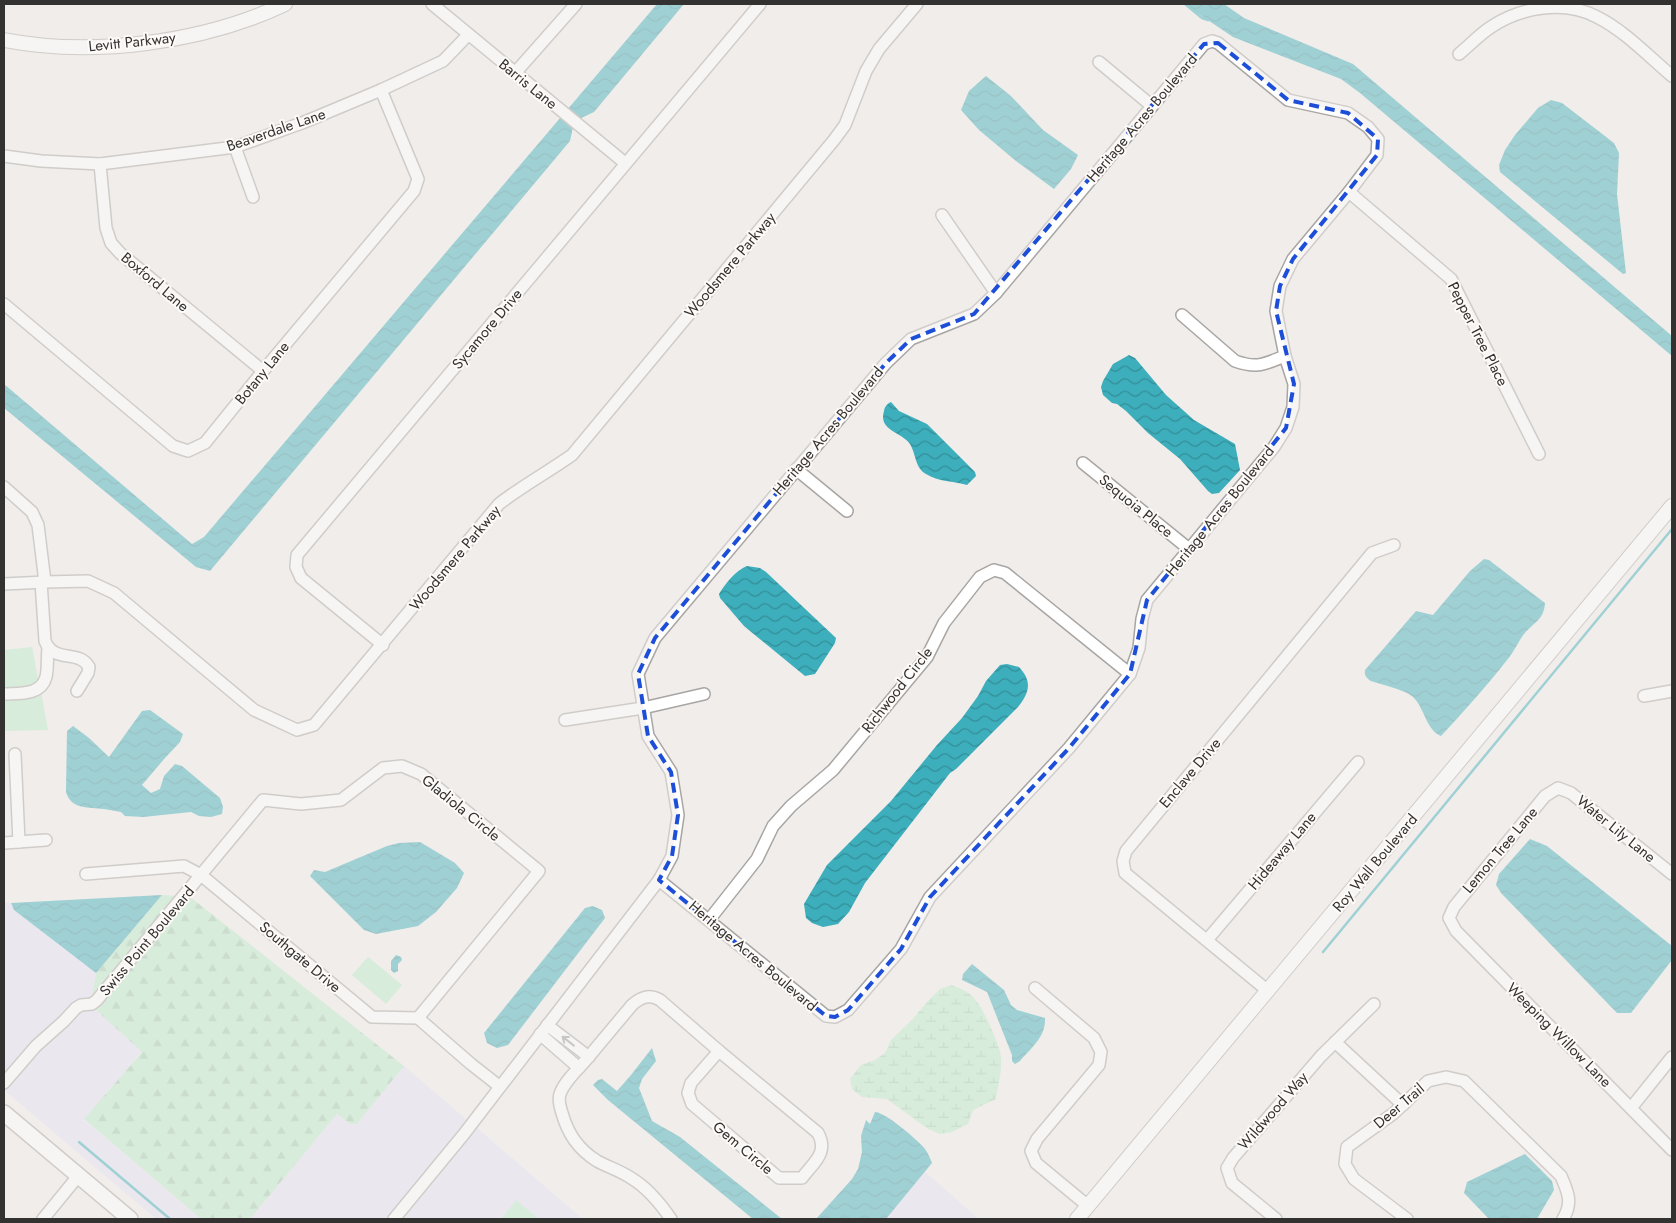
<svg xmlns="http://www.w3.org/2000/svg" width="1676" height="1223" font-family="Jost,sans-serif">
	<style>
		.commercial { fill: #e4e1f7 }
		.grass { fill: #b8ebca }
		.forest { fill: url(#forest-firs) }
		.wetland { fill: url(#wetland-marsh) }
		.water { fill: url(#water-waves) }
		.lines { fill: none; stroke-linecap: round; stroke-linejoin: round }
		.stream { stroke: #3daebb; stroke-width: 2.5 }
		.minor-casing { stroke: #a8a5a3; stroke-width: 14 }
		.tertiary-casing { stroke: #a8a5a3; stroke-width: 16 }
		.secondary-casing { stroke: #a8a5a3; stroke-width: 18 }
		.minor { stroke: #fff; stroke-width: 11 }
		.tertiary { stroke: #fff; stroke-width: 14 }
		.secondary { stroke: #fff; stroke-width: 15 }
		.oneway { stroke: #9a9898 }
		.marked { fill: none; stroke: #1d4ed8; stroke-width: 4; stroke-dasharray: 10 6; stroke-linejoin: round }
		.labels { text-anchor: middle; stroke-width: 4; stroke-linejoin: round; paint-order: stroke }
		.street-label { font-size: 15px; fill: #343231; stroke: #fdfaf8 }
	</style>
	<defs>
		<pattern id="forest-firs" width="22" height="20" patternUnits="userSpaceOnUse" patternTransform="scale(1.25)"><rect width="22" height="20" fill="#b8ebca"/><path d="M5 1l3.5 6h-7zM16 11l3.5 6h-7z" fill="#9fcaae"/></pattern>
		<pattern id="wetland-marsh" width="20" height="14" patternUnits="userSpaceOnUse" patternTransform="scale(1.25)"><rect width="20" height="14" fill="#b8ebca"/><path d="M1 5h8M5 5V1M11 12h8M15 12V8" fill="none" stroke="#9fcaae"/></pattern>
		<pattern id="water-waves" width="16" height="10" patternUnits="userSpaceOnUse" patternTransform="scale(1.25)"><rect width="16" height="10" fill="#3daebb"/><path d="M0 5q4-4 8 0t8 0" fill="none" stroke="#348e99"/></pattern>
	</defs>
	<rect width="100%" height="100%" fill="#f0edea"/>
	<!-- commercial -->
	<g class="commercial">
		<polygon points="4,903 11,903 14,910 96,973 92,998 80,1000 72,1004 4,1075"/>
		<polygon points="94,1008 142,1051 84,1120 201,1219 156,1219 4,1090 40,1050 68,1025 76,1015 83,1010"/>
		<polygon points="404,1066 467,1120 387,1219 250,1219 337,1114 350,1124 357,1124"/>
		<polygon points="476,1127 583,1219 401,1219"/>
		<polygon points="925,1172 979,1219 886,1219"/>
	</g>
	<!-- grass -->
	<g class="grass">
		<path d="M32,647l6,32c-8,12 -21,10 -34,10v-39z"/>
		<polygon points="41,692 48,730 4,731 4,700 31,698"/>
		<polygon points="368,957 402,985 386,1004 352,975"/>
		<polygon points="516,1200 539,1219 501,1219"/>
	</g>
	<!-- forest -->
	<g class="forest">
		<polygon points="162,895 177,896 92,998 96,973"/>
		<polygon points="190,897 404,1066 357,1124 350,1124 337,1114 250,1219 201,1219 84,1119 142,1052 94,1008 102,1004 111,993"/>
	</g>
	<!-- wetland -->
	<path class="wetland" d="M951,985c9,3 16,6 23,13 8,8 26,47 27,59 1,14 -3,29 -5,42l-23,11 -5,14 -16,8 -12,2 -12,-5 -41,-30 -25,-2 -10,-8 -2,-10 11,-14 14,-5 10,-7 6,-13 21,-20 15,-18 13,-13z"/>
	<!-- water -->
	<g class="water">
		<polygon points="657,4 684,4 594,112 579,119 567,110"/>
		<polygon points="1184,4 1224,4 1244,18 1353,64 1672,336 1672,356 1360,93 1341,79 1233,37"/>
		<polygon points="986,76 1011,96 1043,130 1078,155 1071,169 1054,189 1016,161 979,130 961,110 969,91"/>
		<polygon points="1551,100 1562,103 1614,143 1619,153 1617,194 1626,273 1623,274 1500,172 1499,165 1505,150 1515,135 1538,108"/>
		<polygon points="561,117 573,127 570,141 210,571 196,567 4,408 4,384 192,544 204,537"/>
		<polygon points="1129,355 1135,358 1166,395 1194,420 1235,444 1240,470 1219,493 1212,494 1208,491 1180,459 1148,433 1126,411 1117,404 1112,403 1103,395 1101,387 1103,381 1113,364"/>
		<path d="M891,402l8,9 28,13 48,48 1,4 -9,9c-13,-4 -29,-3 -41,-11 -11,-6 -10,-20 -16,-30 -8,-12 -32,-13 -26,-33 1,-5 3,-7 7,-9z"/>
		<path d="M1484,559l5,1 56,43c-1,17 -12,20 -21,31 -6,8 -10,18 -17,26 -21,27 -43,51 -66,76 -14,-5 -17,-28 -27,-38 -7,-8 -32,-13 -43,-17 -4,-3 -7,-5 -6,-11l51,-59 17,4 37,-44z"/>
		<path d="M747,566l13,2 6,4 70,66 -1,5 -20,31 -10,2 -61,-50 -24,-28 -1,-4c6,-10 17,-24 28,-28z"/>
		<path d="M1007,664l12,3c14,15 10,26 -1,40l-62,62 -6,4 -85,110 -16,29 -11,12 -15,3 -11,-4 -6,-5 -2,-14 23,-39 64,-64 46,-56 25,-27 16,-22 8,-15 14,-16z"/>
		<path d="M150,710l33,24 -3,8 -15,16 -23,27 9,8 9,-4 4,-13 11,-12 7,2 38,32 3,9 -1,7 -11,3 -12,-1 -8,-4 -48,5 -18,-1 -4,-4c-6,-1 -11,-2 -17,-3 -15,-2 -33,1 -38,-17l1,-61 6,-5 16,12 20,19 33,-46z"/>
		<polygon points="1530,839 1547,846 1672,946 1672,960 1631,1013 1617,1013 1501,893 1496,885 1499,874"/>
		<polygon points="420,842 455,863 464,873 457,888 436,912 418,926 376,934 364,930 310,876 314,870 325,872 387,846 399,843"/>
		<polygon points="162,895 96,973 14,910 11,903"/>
		<polygon points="593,906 602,910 605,918 508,1045 497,1048 487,1043 484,1033 585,908"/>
		<polygon points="396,955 401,957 402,960 398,964 398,971 394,973 391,970 391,961"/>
		<path d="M972,964l32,26 7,15 6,5 28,8c1,19 -14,30 -25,43l-5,3 -3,-3v-6l-25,-63 -25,-12 1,-6z"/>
		<polygon points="652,1048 656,1061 642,1079 639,1088 652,1121 680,1137 782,1219 753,1219 608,1100 593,1085 598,1080 602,1079 617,1091 631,1075"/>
		<path d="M875,1112c10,0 43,28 50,37 3,4 5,9 7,14l-46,56h-70l36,-40 6,-10 4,-17 -1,-16 5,-16 4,4z"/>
		<polygon points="1525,1154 1552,1181 1554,1190 1537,1219 1489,1219 1464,1193 1467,1182"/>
	</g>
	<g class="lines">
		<!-- stream -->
		<g class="stream">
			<polyline points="1185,4 1202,18 1208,20"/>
			<polyline points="1323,952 1672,529"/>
			<polyline points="79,1142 170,1219"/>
		</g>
		<!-- minor casing -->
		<g class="minor-casing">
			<g id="minor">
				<polyline points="432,4 625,163"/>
				<polygon points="1212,41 1218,43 1288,100 1348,113 1368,127 1378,139 1377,155 1349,192 1293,259 1280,286 1276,311 1285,356 1294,384 1293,407 1286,428 1274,447 1147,600 1142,619 1139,648 1130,674 1069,748 930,897 901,949 848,1010 835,1017 826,1016 659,880 672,856 678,815 671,772 648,736 638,674 655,638 886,363 911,339 974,314 996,293 1204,44"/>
				<path d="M1459,54c11,-9 21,-20 32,-27 30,-20 73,-27 106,-10 28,14 51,39 75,59"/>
				<polyline points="1099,62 1152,106"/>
				<polyline points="515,73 576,4"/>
				<polyline points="235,147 253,197"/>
				<polyline points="4,156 41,161 100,164 235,147 302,123 381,90 443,61 468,35"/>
				<polyline points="100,164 106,228 111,243 120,253 263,371"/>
				<polyline points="1349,192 1451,279 1539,454"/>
				<polyline points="942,215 996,293"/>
				<polyline points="4,304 173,446 188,451 205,443 263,371 414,191 418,179 381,90"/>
				<path d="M1182,315l53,46c23,8 29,3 50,-5"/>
				<polyline points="1083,463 1189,549"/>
				<polyline points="796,469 847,511"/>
				<polyline points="4,487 32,512 38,525 45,582"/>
				<path d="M41,582l4,59c9,23 34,8 44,26l-1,6 -11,18"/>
				<path d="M4,584l41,-2 43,-1 26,12 140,117 43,20 17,-5 185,-221c23,-18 49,-32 73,-49l262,-315 11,-15 21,-54 13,-22 38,-45"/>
				<polyline points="383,645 301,578 296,567 297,555 760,4"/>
				<path d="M4,694c14,-1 37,2 42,-17 2,-9 1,-20 2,-29"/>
				<polyline points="1644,696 1672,691"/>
				<polyline points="565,720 643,708 704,694"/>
				<polyline points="15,754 19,842"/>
				<polyline points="4,843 46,840"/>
				<polyline points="86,874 184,866 201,875 372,1017 418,1018 471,1064 499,1086"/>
				<polyline points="1672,874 1571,793 1558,788 1545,796 1454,907 1449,918 1456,931 1672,1150"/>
				<polyline points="709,920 757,859 773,826 791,806 833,770 927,657 944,623 980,577 994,570 1005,573 1130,674"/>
				<polyline points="1207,940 1358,762"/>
				<polyline points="1035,988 1094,1038 1101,1052 1099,1065 1037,1139 1031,1151 1036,1163 1088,1206"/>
				<polyline points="1268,991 1125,873 1123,861 1126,851 1372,553 1394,545"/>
				<polyline points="547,1025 589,1057"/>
				<polyline points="540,1034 579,1068"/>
				<polyline points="1335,1042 1403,1105"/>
				<path d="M719,1051l99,82c11,20 -5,30 -16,45h-23l-87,-74 -4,-11 3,-10z"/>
				<polyline points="4,1083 36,1046 64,1021 76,1008 81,1005 92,1004 97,1000 263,800 301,804 341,800 383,768 402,766 421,774 539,871 418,1018"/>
				<polyline points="1631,1108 1672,1057"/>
				<polyline points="43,1219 79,1175"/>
				<polyline points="394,1219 464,1134 659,880"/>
				<path d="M671,1219c-11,-16 -23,-31 -40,-41 -10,-7 -23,-11 -34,-17 -19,-12 -29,-27 -35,-48 -2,-6 -4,-13 -2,-19 4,-12 17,-24 26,-34 15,-18 31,-37 46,-55 9,-8 17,-11 28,-5l59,51"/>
				<polyline points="1276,1219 1232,1183 1227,1168 1233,1158 1321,1056 1374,1004"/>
				<path d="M1407,1219l-53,-40 -9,-15 2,-17 47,-34 34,-32 18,-4 18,4 97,95c7,16 12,27 2,43"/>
			</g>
		</g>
		<!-- tertiary casing -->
		<g class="tertiary-casing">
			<g id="tertiary">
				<path d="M4,40c88,17 199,3 281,-36"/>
				<polyline points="1077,1219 1672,506"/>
			</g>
		</g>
		<!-- secondary casing -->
		<g class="secondary-casing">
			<polyline id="secondary" points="4,1113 130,1219"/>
		</g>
		<!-- minor -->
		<use href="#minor" class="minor"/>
		<!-- tertiary -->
		<use href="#tertiary" class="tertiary"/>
		<!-- secondary -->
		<use href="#secondary" class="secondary"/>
	</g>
	<!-- one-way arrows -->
	<defs><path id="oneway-shaft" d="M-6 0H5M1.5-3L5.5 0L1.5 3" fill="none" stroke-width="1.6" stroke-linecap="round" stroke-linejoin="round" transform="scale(1.25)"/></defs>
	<use class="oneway" href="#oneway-shaft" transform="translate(568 1041) rotate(-142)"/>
	<!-- marked area -->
	<path d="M0 0H1676V1223H0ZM1218,43l70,57 60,13 30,26 -1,16 -84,104 -13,27 -4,25 18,73 -8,44 -139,172 -17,74 -61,74 -139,149 -29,52 -53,61 -13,7 -9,-1 -167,-136 13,-24 6,-41 -7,-43 -23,-36 -10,-62 17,-36 231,-275 25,-24 63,-25 230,-270z" fill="#f0edea" fill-opacity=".55" fill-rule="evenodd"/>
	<path class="marked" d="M1218,43l70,57 60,13 30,26 -1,16 -84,104 -13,27 -4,25 18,73 -8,44 -139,172 -17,74 -61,74 -139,149 -29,52 -53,61 -13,7 -9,-1 -167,-136 13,-24 6,-41 -7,-43 -23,-36 -10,-62 17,-36 231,-275 25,-24 63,-25 230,-270z"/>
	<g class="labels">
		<!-- street labels -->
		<g class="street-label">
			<text transform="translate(132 42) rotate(-6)" y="5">Levitt Parkway</text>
			<text transform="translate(528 84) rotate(39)" y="5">Barris Lane</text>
			<text transform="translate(1142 118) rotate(-50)" y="5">Heritage Acres Boulevard</text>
			<text transform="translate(276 130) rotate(-19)" y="5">Beaverdale Lane</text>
			<text transform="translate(730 265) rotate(-50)" y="5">Woodsmere Parkway</text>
			<text transform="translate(155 282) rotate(40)" y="5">Boxford Lane</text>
			<text transform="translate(487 329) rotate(-50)" y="5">Sycamore Drive</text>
			<text transform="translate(1478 334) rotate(63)" y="5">Pepper Tree Place</text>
			<text transform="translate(262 373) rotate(-51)" y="5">Botany Lane</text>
			<text transform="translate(828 431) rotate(-50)" y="5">Heritage Acres Boulevard</text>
			<text transform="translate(1136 506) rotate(39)" y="5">Sequoia Place</text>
			<text transform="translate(1220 511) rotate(-51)" y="5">Heritage Acres Boulevard</text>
			<text transform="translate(455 558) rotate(-50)" y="5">Woodsmere Parkway</text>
			<text transform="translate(897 690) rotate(-52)" y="5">Richwood Circle</text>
			<text transform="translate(1190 773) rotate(-50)" y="5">Enclave Drive</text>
			<text transform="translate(461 808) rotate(39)" y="5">Gladiola Circle</text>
			<text transform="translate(1616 829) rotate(39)" y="5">Water Lily Lane</text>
			<text transform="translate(1500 850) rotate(-50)" y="5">Lemon Tree Lane</text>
			<text transform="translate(1282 851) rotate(-50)" y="5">Hideaway Lane</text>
			<text transform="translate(1375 863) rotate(-50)" y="5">Roy Wall Boulevard</text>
			<text transform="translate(147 941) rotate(-50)" y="5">Swiss Point Boulevard</text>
			<text transform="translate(753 956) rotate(40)" y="5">Heritage Acres Boulevard</text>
			<text transform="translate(300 957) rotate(40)" y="5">Southgate Drive</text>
			<text transform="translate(1559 1035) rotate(45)" y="5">Weeping Willow Lane</text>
			<text transform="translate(1399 1106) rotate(-40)" y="5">Deer Trail</text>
			<text transform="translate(1273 1111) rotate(-49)" y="5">Wildwood Way</text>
			<text transform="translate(743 1148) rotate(40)" y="5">Gem Circle</text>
		</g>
	</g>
	<!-- border -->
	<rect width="1676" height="1223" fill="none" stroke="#343231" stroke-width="10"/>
</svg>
